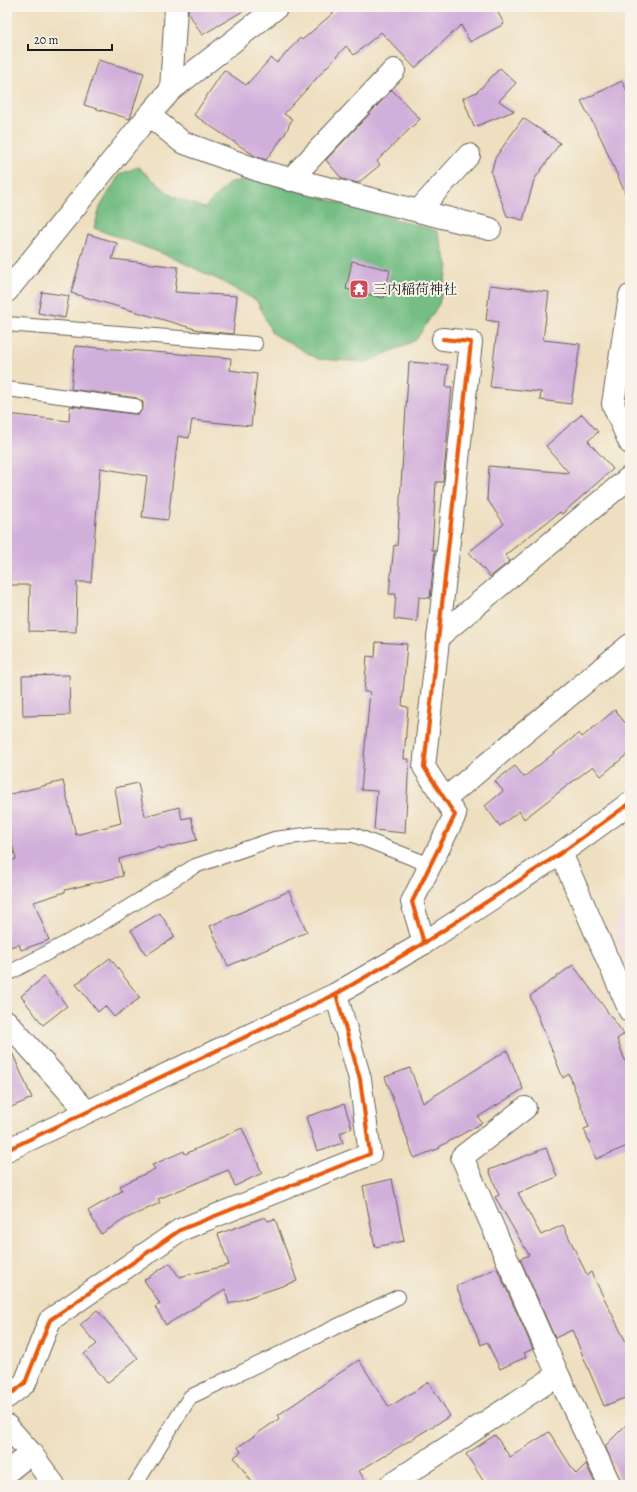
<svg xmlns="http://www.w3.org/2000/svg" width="637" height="1492" font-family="Alegreya,'Noto Serif JP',serif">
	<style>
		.built { fill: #efd0e6 }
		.forest { fill: #74bd84; stroke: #486c50 }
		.building { fill: #d1afdb }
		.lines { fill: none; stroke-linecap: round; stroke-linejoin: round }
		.lane-casing { stroke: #666055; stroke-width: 16 }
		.street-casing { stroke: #666055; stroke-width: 24 }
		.secondary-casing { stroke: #666055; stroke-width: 24 }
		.lane { stroke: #fff; stroke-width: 14 }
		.street { stroke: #fff; stroke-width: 22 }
		.secondary { stroke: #fff; stroke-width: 22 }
		.cycleway-casing { stroke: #f7f3e8; stroke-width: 6 }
		.cycleway { stroke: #e8590c; stroke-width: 4 }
		.labels { text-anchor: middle; stroke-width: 4; stroke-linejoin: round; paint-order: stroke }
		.poi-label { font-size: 14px; fill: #1c1c1c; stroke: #f7f3e8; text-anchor: start }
	</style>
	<rect width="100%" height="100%" fill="#f7f3e8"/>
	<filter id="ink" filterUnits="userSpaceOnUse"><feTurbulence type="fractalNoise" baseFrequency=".025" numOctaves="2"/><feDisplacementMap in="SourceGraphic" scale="8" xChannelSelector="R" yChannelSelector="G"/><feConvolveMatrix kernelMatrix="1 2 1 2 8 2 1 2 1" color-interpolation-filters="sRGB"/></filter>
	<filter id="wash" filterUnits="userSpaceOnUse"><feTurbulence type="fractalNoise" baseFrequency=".012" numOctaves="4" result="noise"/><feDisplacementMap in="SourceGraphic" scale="16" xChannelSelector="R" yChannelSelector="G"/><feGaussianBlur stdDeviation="0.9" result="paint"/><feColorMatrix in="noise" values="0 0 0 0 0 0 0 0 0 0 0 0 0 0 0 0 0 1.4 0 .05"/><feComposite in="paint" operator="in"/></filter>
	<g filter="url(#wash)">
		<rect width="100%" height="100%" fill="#eedfc0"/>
		<!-- built -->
		<polygon class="built" points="630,892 630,971 614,931"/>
		<!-- forest -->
		<polygon class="forest" points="138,167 172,196 204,208 230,182 256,179 437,231 448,267 439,304 416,340 367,362 318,359 272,333 257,301 219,280 169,256 94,228 100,207 120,174"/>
		<g id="blocks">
			<!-- building -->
			<g class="building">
				<polygon points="188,7 250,7 202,35 188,12"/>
				<polygon points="340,7 495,7 504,24 470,42 461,25 415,68 381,32 354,55 346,46 284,114 292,119 285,134 266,160 255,156 194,115 224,70 246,85 271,58 277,63 300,38 302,40"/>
				<polygon points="98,60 144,73 130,119 84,105"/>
				<polygon points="500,68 516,83 499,101 514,111 474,127 463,98 477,92"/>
				<polygon points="622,81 630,97 630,204 601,138 581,101"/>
				<polygon points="392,90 420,119 377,161 380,165 358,183 342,179 326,160"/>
				<polygon points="523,118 560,143 534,180 523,220 507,216 491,173 495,158"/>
				<polygon points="88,234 117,243 112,259 178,267 175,292 237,296 233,334 202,331 71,293"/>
				<polygon points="352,261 390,270 384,298 346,289"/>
				<polygon points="490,285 549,292 543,340 580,344 571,404 540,400 541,392 490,387 498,322 486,320"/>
				<polygon points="42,292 69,296 65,318 38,313"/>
				<polygon points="75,346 231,358 230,370 257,374 251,426 192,420 189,438 178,436 168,520 142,517 147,476 100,468 91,582 77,582 76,632 29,631 30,585 7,585 7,414 69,421 70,406 134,414 139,414 143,408 143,402 136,398 71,389"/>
				<polygon points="409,362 448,365 446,387 452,387 443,482 436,482 432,550 435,550 430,598 419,597 417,622 394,619 396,594 389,594 394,545 397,546"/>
				<polygon points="582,414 598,432 588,441 613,469 562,514 560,512 505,555 510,561 490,577 469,552 504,524 487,499 489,466 569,473 546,446"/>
				<polygon points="376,642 407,644 402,706 408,707 404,759 409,759 405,833 374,830 377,791 361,790 370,692 364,692 367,656 375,657"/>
				<polygon points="69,675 70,715 23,716 22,676"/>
				<polygon points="615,710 630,729 630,752 601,776 593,766 524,819 519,811 500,826 485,806 503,791 495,781 515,766 524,777 579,733 582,737"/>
				<polygon points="63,781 76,835 121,823 115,788 138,783 145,816 179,807 182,819 191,817 197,840 160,849 160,847 119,859 123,876 65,890 65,892 34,902 49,940 21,950 19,944 7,948 7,863 16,859 7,823 7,795"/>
				<polygon points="289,891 307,932 228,966 210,926"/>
				<polygon points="160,913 175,937 146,955 131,930"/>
				<polygon points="110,958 140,998 114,1017 105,1006 98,1012 76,984"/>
				<polygon points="573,965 624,1034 617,1039 630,1074 630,1145 596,1159 584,1129 589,1127 569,1074 563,1078 530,996"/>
				<polygon points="44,977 67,1006 43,1025 21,996"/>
				<polygon points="7,1041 32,1098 7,1109"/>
				<polygon points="507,1050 523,1089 478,1117 482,1123 439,1147 440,1148 414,1158 385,1077 410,1068 423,1103"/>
				<polygon points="344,1104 352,1128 340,1133 343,1143 317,1151 306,1117"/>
				<polygon points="242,1128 262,1173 235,1186 228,1170 158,1199 160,1203 125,1219 101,1234 88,1211 122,1191 120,1186 155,1169 152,1165 184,1151 185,1154"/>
				<polygon points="546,1148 557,1177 518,1193 541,1235 563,1225 587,1275 591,1272 630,1350 630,1396 604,1406 572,1330 555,1338 520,1259 529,1255 495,1197 499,1195 489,1170"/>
				<polygon points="392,1179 404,1241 375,1247 363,1186"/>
				<polygon points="265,1217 268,1221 275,1219 297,1281 229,1304 225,1289 166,1325 155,1307 160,1304 144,1280 170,1263 179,1277 229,1265 218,1234"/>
				<polygon points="497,1268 533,1349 524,1353 526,1357 500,1369 487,1342 481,1345 456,1286"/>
				<polygon points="97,1310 138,1358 107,1383 84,1354 97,1344 80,1325"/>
				<polygon points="359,1360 389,1407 429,1382 450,1416 359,1471 368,1485 254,1485 234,1457 241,1452 238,1447 280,1418 278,1415"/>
				<polygon points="630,1421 630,1485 622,1485 605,1446"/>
				<polygon points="549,1432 576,1474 586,1464 596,1485 486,1485 466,1454 495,1435 510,1457"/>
			</g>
		</g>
	</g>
	<g filter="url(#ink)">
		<use href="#blocks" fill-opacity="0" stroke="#666055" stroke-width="1"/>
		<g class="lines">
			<!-- lane casing -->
			<g class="lane-casing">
				<g id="lane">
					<polyline points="7,324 255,344"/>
					<polyline points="7,389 135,406"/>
					<polyline points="7,974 91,930 195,866 274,839 313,834 354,835 430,865"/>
					<polyline points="135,1485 190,1397 398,1297"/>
				</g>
			</g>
			<!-- street casing -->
			<g class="street-casing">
				<g id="street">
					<polyline points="171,90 176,7"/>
					<polyline points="149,115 182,142 263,172 490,229"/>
					<polyline points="290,180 394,70"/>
					<polyline points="418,211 469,155"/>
					<polyline points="7,291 149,115 171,90 277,7"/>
					<polyline points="630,296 613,404 630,443"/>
					<polyline points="438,637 630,477"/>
					<polyline points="445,799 630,645"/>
					<polyline points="561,853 630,1011"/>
					<polyline points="424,943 412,902 455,815 424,767 471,342 443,339"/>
					<polyline points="7,1022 87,1112"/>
					<polyline points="525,1108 462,1157 558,1375"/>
					<polyline points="7,1397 25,1383 50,1320 180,1230 370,1154 360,1079 336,994"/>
					<polyline points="7,1472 31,1453"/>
					<polyline points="390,1485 558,1375 610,1485"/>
				</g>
			</g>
			<!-- secondary casing -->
			<g class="secondary-casing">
				<g id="secondary">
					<polyline points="7,1150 336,994 424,943 561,853 630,803"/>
					<polyline points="7,1426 31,1453 54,1485"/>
				</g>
			</g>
			<!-- lane -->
			<use href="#lane" class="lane"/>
			<!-- street -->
			<use href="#street" class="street"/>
			<!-- secondary -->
			<use href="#secondary" class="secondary"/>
			<!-- cycleway casing -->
			<g class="cycleway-casing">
				<g id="cycleway">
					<polyline points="424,943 412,902 455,815 424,767 471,342 443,339"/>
					<polyline points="7,1150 336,994 424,943 561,853 630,803"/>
					<polyline points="7,1397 25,1383 50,1320 180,1230 370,1154 360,1079 336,994"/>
				</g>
			</g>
			<!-- cycleway -->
			<use href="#cycleway" class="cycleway"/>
		</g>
	</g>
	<!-- icons -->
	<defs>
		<g id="temple-square" transform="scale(1)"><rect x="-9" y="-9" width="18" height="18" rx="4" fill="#d1495b" stroke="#f7f3e8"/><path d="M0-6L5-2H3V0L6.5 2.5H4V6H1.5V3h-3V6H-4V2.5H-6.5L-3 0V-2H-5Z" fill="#fff"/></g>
	</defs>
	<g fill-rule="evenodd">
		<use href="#temple-square" x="359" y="289"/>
	</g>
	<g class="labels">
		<!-- poi labels -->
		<g class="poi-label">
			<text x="373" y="294">三内稲荷神社</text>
		</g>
	</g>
	<!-- margin -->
	<rect width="637" height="1492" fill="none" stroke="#f7f3e8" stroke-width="24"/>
	<!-- scale -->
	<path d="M28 44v6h84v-6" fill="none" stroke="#1c1c1c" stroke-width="2"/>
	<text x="34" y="44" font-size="12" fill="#1c1c1c" stroke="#f7f3e8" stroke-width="3" paint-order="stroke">20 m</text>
</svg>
